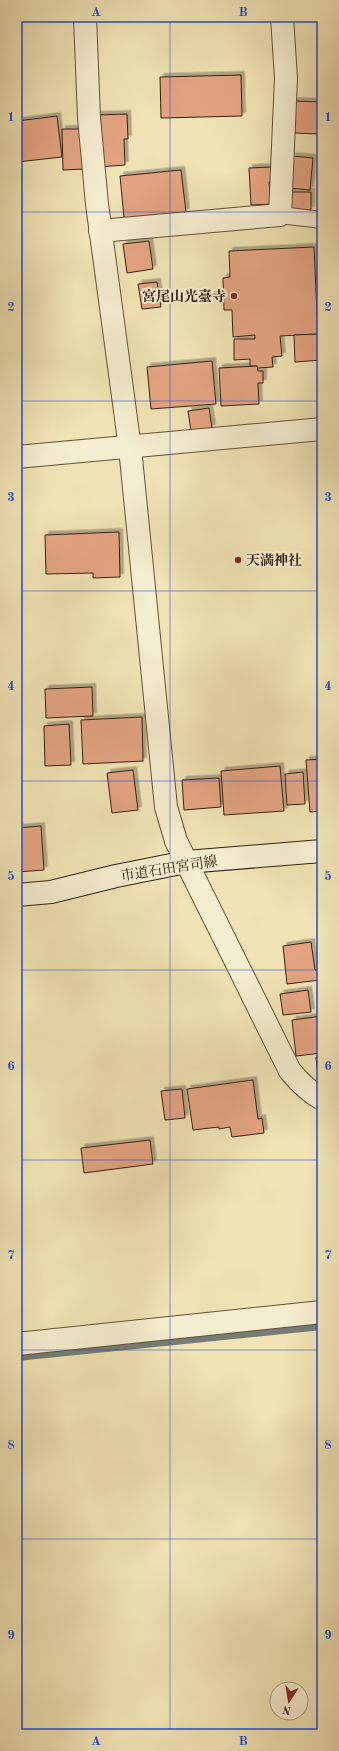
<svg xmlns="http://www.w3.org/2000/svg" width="339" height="1751" font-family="'Old Standard TT','Noto Serif JP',serif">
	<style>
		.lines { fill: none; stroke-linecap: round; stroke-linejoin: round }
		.stream { stroke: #757d75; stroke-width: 8 }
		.building { fill: #e4a482; stroke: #35210f; filter: url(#shadow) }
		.lane-casing { stroke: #645238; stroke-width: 18 }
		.street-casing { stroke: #645238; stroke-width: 24 }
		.secondary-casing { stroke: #35210f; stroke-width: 24 }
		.lane { stroke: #f5edcf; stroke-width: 16 }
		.street { stroke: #f5edcf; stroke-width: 22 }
		.secondary { stroke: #f5edcf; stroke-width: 22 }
		.grid { fill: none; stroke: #1d4ed8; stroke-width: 1; stroke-opacity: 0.55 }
		.poi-dot { fill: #8f2418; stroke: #f5edcf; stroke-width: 1.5 }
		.labels { text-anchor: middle; stroke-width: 4; stroke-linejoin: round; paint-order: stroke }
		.poi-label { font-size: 14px; font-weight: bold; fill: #35210f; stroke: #f5edcf; text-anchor: end }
		.street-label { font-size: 14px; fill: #35210f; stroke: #f5edcf }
		.neatline { fill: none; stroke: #1d4ed8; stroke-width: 1.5 }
		.grid-label { font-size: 13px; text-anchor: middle; font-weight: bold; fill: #1d4ed8 }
	</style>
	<defs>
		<filter id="shadow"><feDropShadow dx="3.5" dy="-3.5" stdDeviation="0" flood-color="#0004"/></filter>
	</defs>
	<rect width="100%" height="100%" fill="#f0e3b5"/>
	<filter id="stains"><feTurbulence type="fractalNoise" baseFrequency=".005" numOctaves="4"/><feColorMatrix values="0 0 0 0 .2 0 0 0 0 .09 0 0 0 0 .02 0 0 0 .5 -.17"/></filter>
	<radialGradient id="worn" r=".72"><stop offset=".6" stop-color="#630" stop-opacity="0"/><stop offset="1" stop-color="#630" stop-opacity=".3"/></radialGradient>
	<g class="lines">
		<!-- stream -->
		<polyline class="stream" points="17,1357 322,1326"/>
	</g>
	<!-- building -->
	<g class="building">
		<polygon points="241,75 242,116 161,118 160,77"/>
		<polygon points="293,101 322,102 322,134 292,133"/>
		<polygon points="127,114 128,139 124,139 125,165 98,167 96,115"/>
		<polygon points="57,116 62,157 17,162 17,121"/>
		<polygon points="62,129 83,129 84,169 63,170"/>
		<polygon points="292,156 313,158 310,190 289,188"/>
		<polygon points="271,167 272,182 269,182 271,204 251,205 249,168"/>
		<polygon points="181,170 186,212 124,218 120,176"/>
		<polygon points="287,192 311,192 311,210 286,210"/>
		<polygon points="149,241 153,269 127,273 123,244"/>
		<polygon points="314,247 318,334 280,336 282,356 272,357 273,367 257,368 257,366 250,366 250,359 234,360 234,339 255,339 255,335 233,337 232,310 224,310 223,278 230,277 229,251"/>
		<polygon points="157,282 161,307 142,309 138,284"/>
		<polygon points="318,326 322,326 322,360 295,362 294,335 318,334"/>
		<polygon points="212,361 216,404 151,409 147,367"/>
		<polygon points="257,366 258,371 263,371 263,383 258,383 259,404 221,406 219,368"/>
		<polygon points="209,408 212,428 191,431 188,411"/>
		<polygon points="119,532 120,577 93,578 93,573 46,574 45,535"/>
		<polygon points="92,687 93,716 46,718 45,689"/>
		<polygon points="142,717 143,761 83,764 81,720"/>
		<polygon points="69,724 71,765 45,766 44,726"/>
		<polygon points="322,759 322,811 310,812 306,760"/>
		<polygon points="280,766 284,811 224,815 221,771"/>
		<polygon points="133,770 138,810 112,813 107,773"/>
		<polygon points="303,772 305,804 287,805 285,774"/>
		<polygon points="219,778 221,807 184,810 182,780"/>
		<polygon points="41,826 44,870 17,872 17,828"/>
		<polygon points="311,942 315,970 318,970 320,980 287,984 283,946"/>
		<polygon points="308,990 311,1012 283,1015 280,994"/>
		<polygon points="322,1016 322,1053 296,1056 292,1020"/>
		<polygon points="322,1056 322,1089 319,1089 316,1057"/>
		<polygon points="253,1080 258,1119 262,1118 264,1133 232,1137 230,1127 219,1129 219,1127 193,1130 187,1089"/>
		<polygon points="182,1089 185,1118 165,1120 161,1091"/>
		<polygon points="150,1140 153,1164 84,1173 81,1148"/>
	</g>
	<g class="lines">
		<!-- lane casing -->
		<g class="lane-casing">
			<polyline id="lane" points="280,215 322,220"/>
		</g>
		<!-- street casing -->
		<g class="street-casing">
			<g id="street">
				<path d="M85,17l4,101 8,86 33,244 36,359 10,34 114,230c10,12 19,21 32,28"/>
				<polyline points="100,231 280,215 286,78 282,17"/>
				<polyline points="17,457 322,429"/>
				<polyline points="17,1344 322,1312"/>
			</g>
		</g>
		<!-- secondary casing -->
		<g class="secondary-casing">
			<polyline id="secondary" points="17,895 51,892 116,876 186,862 322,851"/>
		</g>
		<!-- lane -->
		<use href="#lane" class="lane"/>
		<!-- street -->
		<use href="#street" class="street"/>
		<!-- secondary -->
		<use href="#secondary" class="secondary"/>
	</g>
	<!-- grid -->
	<path class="grid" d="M170,17v1717M17,212h305M17,401h305M17,591h305M17,781h305M17,970h305M17,1160h305M17,1350h305M17,1539h305"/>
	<!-- markers -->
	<g class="poi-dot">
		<circle cx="234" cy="296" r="4"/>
		<circle cx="238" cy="560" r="4"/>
	</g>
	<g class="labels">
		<!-- poi labels -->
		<g class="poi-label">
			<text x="226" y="301">宮尾山光臺寺</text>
			<text x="246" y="565" text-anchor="start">天満神社</text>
		</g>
		<!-- street labels -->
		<g class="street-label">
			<text transform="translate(169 868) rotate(-9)" y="5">市道石田宮司線</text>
		</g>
	</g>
	<!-- margin -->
	<rect width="339" height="1751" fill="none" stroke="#f0e3b5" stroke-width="44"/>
	<!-- north arrow -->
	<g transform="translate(289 1701) rotate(192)"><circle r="19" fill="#f5edcf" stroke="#a89b82"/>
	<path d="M0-3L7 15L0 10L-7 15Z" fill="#8f2418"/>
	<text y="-6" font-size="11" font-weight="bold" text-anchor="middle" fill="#35210f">N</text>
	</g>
	<rect x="22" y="22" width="295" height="1707" class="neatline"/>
	<g class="grid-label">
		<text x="96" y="16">A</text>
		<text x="243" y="16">B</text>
		<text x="11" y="121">1</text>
		<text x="328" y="121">1</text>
		<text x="11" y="311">2</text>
		<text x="328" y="311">2</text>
		<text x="11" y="501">3</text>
		<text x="328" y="501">3</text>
		<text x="11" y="690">4</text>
		<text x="328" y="690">4</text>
		<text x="11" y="880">5</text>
		<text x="328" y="880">5</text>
		<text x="11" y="1070">6</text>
		<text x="328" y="1070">6</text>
		<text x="11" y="1259">7</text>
		<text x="328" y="1259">7</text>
		<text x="11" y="1449">8</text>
		<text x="328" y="1449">8</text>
		<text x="11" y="1639">9</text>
		<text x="328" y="1639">9</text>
		<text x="96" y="1745">A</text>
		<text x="243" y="1745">B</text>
	</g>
	<rect width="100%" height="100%" filter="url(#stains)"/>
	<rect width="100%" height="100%" fill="url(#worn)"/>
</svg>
